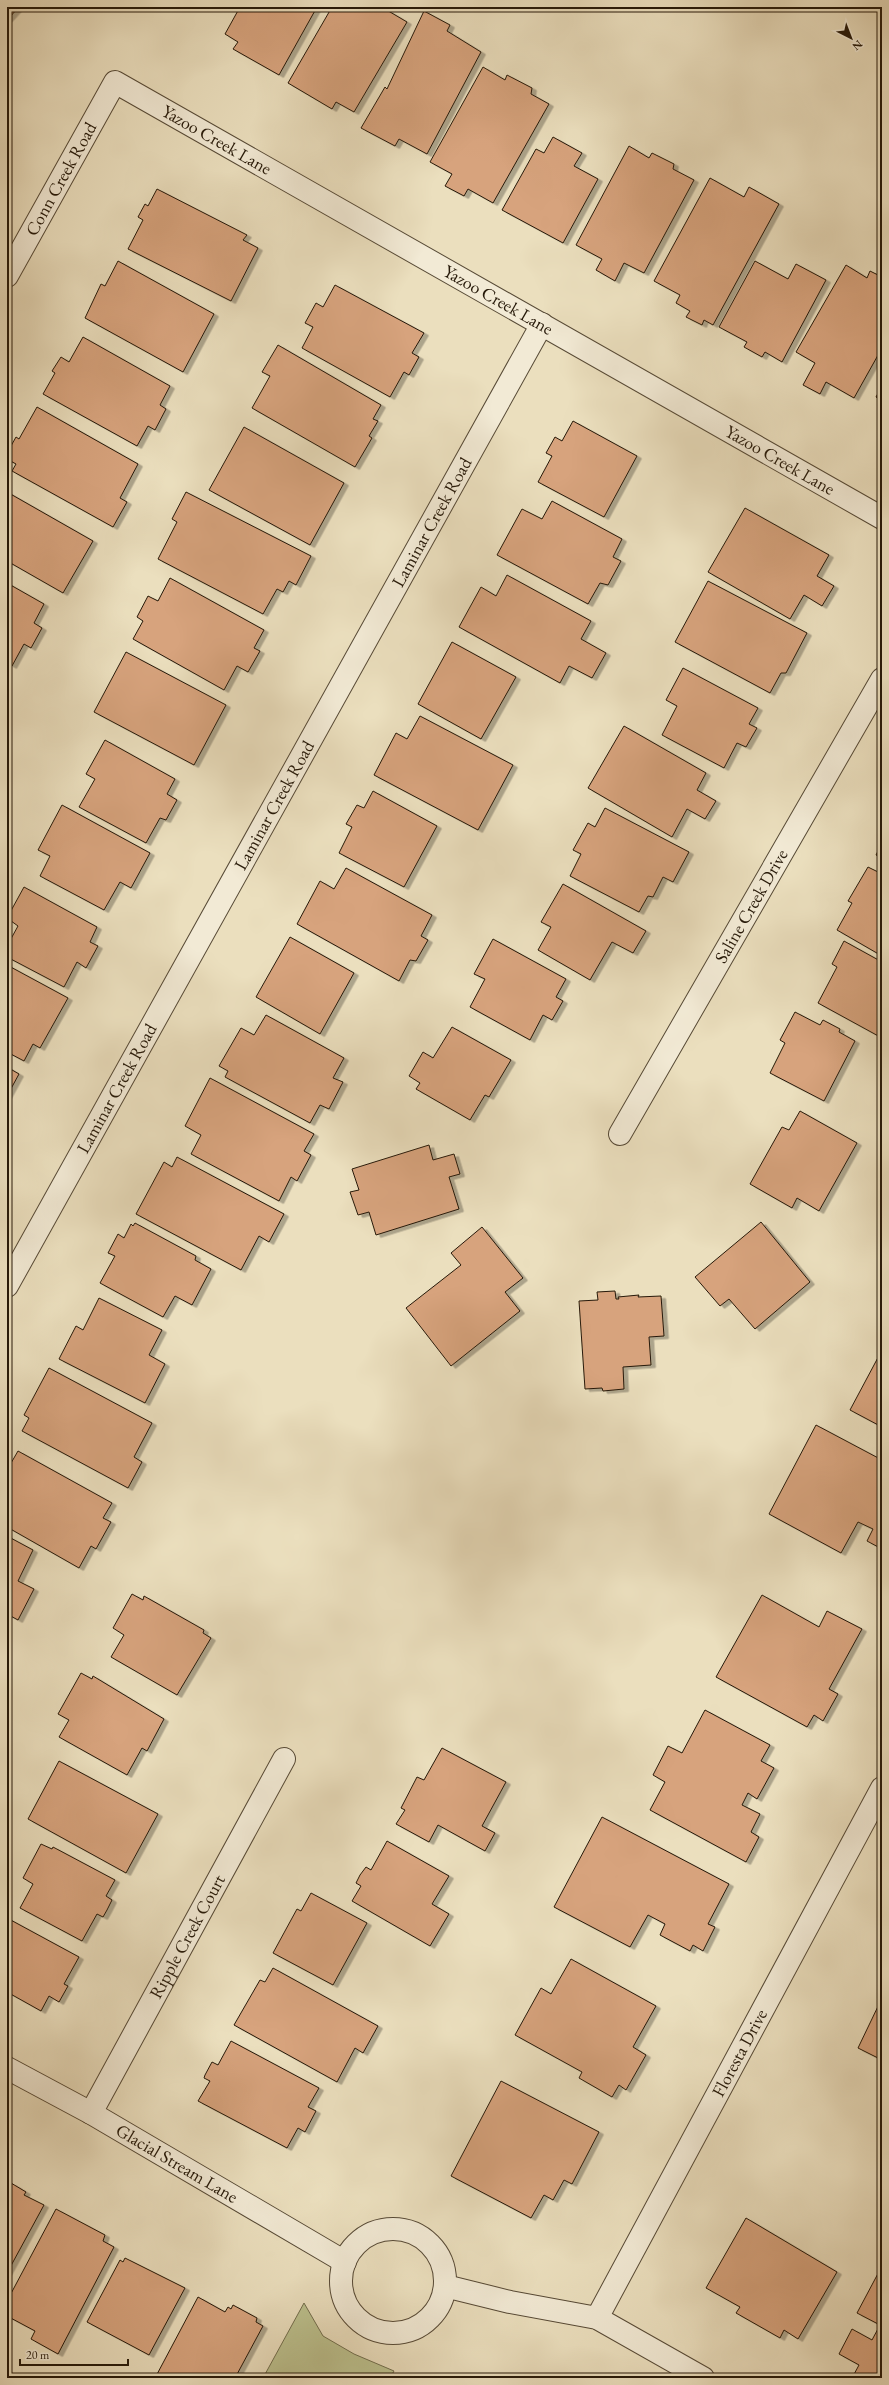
<svg xmlns="http://www.w3.org/2000/svg" width="889" height="2385" font-family="'EB Garamond',serif">
	<style>
		.green { fill: #bcc18e; stroke: #716d4c }
		.building { fill: #d7a37d; stroke: #261909; filter: url(#shadow) }
		.lines { fill: none; stroke-linecap: round; stroke-linejoin: round }
		.street-casing { stroke: #574a36; stroke-width: 24 }
		.street { stroke: #f2ead5; stroke-width: 22 }
		.labels { text-anchor: middle; stroke-width: 3; stroke-linejoin: round; paint-order: stroke }
		.street-label { font-size: 18px; fill: #261909; stroke: #f2ead5 }
	</style>
	<defs>
		<filter id="shadow"><feDropShadow dx="4.5" dy="2.5" stdDeviation="0" flood-color="#0004"/></filter>
	</defs>
	<rect width="100%" height="100%" fill="#ebdfbe"/>
	<filter id="stains"><feTurbulence type="fractalNoise" baseFrequency=".005" numOctaves="4"/><feColorMatrix values="0 0 0 0 .2 0 0 0 0 .09 0 0 0 0 .02 0 0 0 .5 -.17"/></filter>
	<radialGradient id="worn" r=".72"><stop offset=".6" stop-color="#630" stop-opacity="0"/><stop offset="1" stop-color="#630" stop-opacity=".3"/></radialGradient>
	<!-- green -->
	<polygon class="green" points="304,2303 323,2336 354,2354 394,2371 390,2378 263,2378"/>
	<!-- building -->
	<g class="building">
		<polygon points="7,7 19,7 7,20"/>
		<polygon points="240,7 317,7 279,75 233,49 238,42 225,34"/>
		<polygon points="332,7 386,7 385,9 407,22 354,112 336,102 332,109 288,83"/>
		<polygon points="424,11 450,25 447,31 481,52 427,154 399,139 395,146 361,128 385,87 387,89"/>
		<polygon points="483,67 505,80 507,75 532,88 531,94 549,104 493,203 468,189 464,196 445,186 452,174 430,162"/>
		<polygon points="553,137 582,153 574,166 598,179 563,243 502,210 536,149 544,153"/>
		<polygon points="629,146 649,158 652,153 674,164 673,169 694,180 644,273 624,263 615,281 596,270 602,259 576,245"/>
		<polygon points="710,178 744,197 749,187 779,204 713,325 704,320 702,325 686,317 690,311 676,303 680,295 654,281"/>
		<polygon points="157,189 247,235 243,240 258,248 231,301 128,249 143,220 138,217 145,204 148,206"/>
		<polygon points="118,261 214,314 183,372 85,318 101,284 105,286"/>
		<polygon points="755,261 788,279 796,264 826,280 782,362 765,352 762,357 744,347 747,342 719,327"/>
		<polygon points="846,265 867,278 870,271 882,277 882,348 854,398 826,382 820,394 803,385 815,363 796,352"/>
		<polygon points="335,285 424,333 412,353 419,357 409,375 404,372 390,397 302,348 313,327 305,323 316,303 323,307"/>
		<polygon points="83,337 170,386 160,405 166,409 155,430 148,426 137,446 43,394 55,373 52,371 61,357 69,362"/>
		<polygon points="278,345 381,405 373,419 378,421 369,436 372,438 355,467 252,408 270,376 262,372"/>
		<polygon points="882,386 882,401 876,397"/>
		<polygon points="37,407 138,464 120,498 127,502 113,527 12,471 16,464 7,459 7,453 16,437 19,439"/>
		<polygon points="573,421 637,456 604,517 538,482 552,456 546,453 555,437 562,441"/>
		<polygon points="244,427 344,483 310,545 209,490"/>
		<polygon points="7,492 93,541 63,593 7,561"/>
		<polygon points="186,492 311,556 296,585 289,581 283,592 277,589 263,614 158,559 177,522 172,519"/>
		<polygon points="552,501 622,539 613,557 621,561 608,585 600,583 588,604 497,555 522,509 542,519"/>
		<polygon points="745,508 829,555 817,576 834,586 822,606 804,595 790,619 708,572"/>
		<polygon points="507,575 591,621 581,639 606,653 592,678 569,666 560,683 459,627 481,587 496,596"/>
		<polygon points="170,578 264,630 254,648 260,651 248,672 237,666 224,690 133,639 143,621 137,617 148,596 158,601"/>
		<polygon points="708,581 807,633 786,673 781,673 770,693 675,642"/>
		<polygon points="7,583 44,604 34,623 42,628 31,648 24,644 12,666 7,663"/>
		<polygon points="452,642 516,677 481,739 418,704"/>
		<polygon points="126,652 226,705 194,765 94,712"/>
		<polygon points="683,668 758,708 749,724 757,728 746,747 737,743 724,768 662,735 677,706 666,700"/>
		<polygon points="420,716 513,765 478,830 374,775 396,733 407,739"/>
		<polygon points="624,726 706,773 697,790 716,801 705,819 687,809 672,837 588,788"/>
		<polygon points="105,740 175,779 167,794 177,800 166,820 160,818 146,843 79,807 95,779 86,774"/>
		<polygon points="373,791 437,826 404,887 339,853 352,827 346,824 357,805 364,808"/>
		<polygon points="62,805 150,853 131,888 120,882 104,910 40,876 50,856 38,850"/>
		<polygon points="605,808 689,852 673,882 663,877 653,897 648,896 639,912 570,876 581,854 573,850 588,823 595,827"/>
		<polygon points="882,843 882,858 876,855"/>
		<polygon points="868,867 882,874 882,956 837,930 852,903 848,901"/>
		<polygon points="346,868 432,915 421,936 428,940 416,961 410,960 399,981 297,924 320,881 334,889"/>
		<polygon points="563,884 646,931 633,953 612,942 590,980 538,950 551,927 541,922"/>
		<polygon points="24,887 97,927 90,942 98,946 86,968 77,962 64,987 7,957 7,946 18,926 7,918"/>
		<polygon points="290,937 354,973 320,1034 256,997"/>
		<polygon points="493,939 566,979 556,997 563,1001 552,1020 543,1015 530,1040 470,1007 485,979 474,974"/>
		<polygon points="844,941 882,962 882,1038 818,1003 837,967 832,964"/>
		<polygon points="7,965 68,998 40,1048 33,1044 24,1061 7,1052"/>
		<polygon points="795,1012 820,1025 823,1020 840,1029 839,1032 855,1041 824,1101 770,1073 785,1043 780,1040"/>
		<polygon points="266,1015 344,1058 333,1078 343,1082 329,1109 320,1105 310,1123 225,1077 228,1071 219,1066 241,1028 254,1035"/>
		<polygon points="452,1027 511,1060 489,1097 485,1095 470,1120 416,1089 420,1083 409,1076 423,1052 433,1058"/>
		<polygon points="7,1067 19,1074 7,1096"/>
		<polygon points="210,1078 314,1134 304,1151 311,1155 297,1181 291,1177 279,1201 191,1154 201,1135 185,1126"/>
		<polygon points="800,1111 857,1143 819,1211 797,1198 792,1208 750,1184 782,1127 789,1130"/>
		<polygon points="429,1145 433,1160 454,1154 460,1174 449,1177 459,1209 376,1235 369,1212 358,1215 350,1192 359,1190 352,1169"/>
		<polygon points="177,1157 284,1214 269,1242 259,1236 241,1270 136,1214 164,1162 172,1167"/>
		<polygon points="761,1222 810,1282 755,1329 729,1299 720,1306 695,1277"/>
		<polygon points="135,1223 196,1256 195,1260 211,1269 192,1305 175,1296 163,1317 100,1283 115,1256 108,1253 118,1234 124,1238 131,1224 133,1226"/>
		<polygon points="482,1227 523,1278 505,1292 520,1311 451,1366 406,1308 461,1265 451,1253"/>
		<polygon points="615,1291 616,1299 619,1299 618,1297 639,1295 638,1297 661,1296 664,1336 649,1337 651,1365 623,1367 624,1389 603,1391 602,1388 585,1389 579,1301 598,1300 597,1292"/>
		<polygon points="99,1298 162,1330 149,1355 165,1364 145,1403 59,1359 76,1326 83,1330"/>
		<polygon points="882,1350 882,1427 850,1410"/>
		<polygon points="49,1368 152,1423 134,1457 142,1462 128,1488 22,1431 29,1418 24,1415"/>
		<polygon points="816,1425 882,1460 882,1549 867,1541 873,1529 858,1522 841,1553 769,1514"/>
		<polygon points="18,1451 112,1503 103,1518 111,1522 96,1549 91,1546 79,1568 7,1527 7,1470"/>
		<polygon points="7,1536 33,1550 18,1581 34,1589 18,1620 7,1614"/>
		<polygon points="132,1594 143,1600 144,1596 204,1630 203,1633 211,1638 177,1695 111,1657 124,1635 113,1628"/>
		<polygon points="762,1595 819,1627 827,1611 862,1629 829,1689 838,1694 823,1721 814,1715 807,1727 716,1677"/>
		<polygon points="81,1673 92,1679 93,1676 164,1719 147,1751 142,1748 127,1775 59,1737 69,1720 58,1714"/>
		<polygon points="705,1710 770,1745 761,1761 774,1768 757,1799 748,1793 742,1805 760,1814 751,1832 759,1837 746,1862 650,1810 665,1782 653,1775 668,1746 682,1753"/>
		<polygon points="442,1748 506,1782 482,1826 495,1833 485,1851 438,1825 429,1842 396,1824 405,1810 401,1808 417,1777 424,1780"/>
		<polygon points="59,1761 158,1814 126,1873 28,1819"/>
		<polygon points="602,1817 729,1884 708,1924 715,1927 703,1951 693,1945 690,1951 660,1935 665,1924 648,1915 630,1947 554,1907"/>
		<polygon points="387,1841 449,1876 432,1904 449,1914 430,1946 352,1901 361,1886 356,1883 360,1875 366,1867 371,1870"/>
		<polygon points="41,1844 52,1849 53,1847 115,1880 106,1896 112,1900 107,1910 103,1917 97,1914 82,1941 20,1908 33,1884 23,1878"/>
		<polygon points="311,1893 367,1923 333,1985 273,1953 297,1909 301,1911"/>
		<polygon points="7,1918 79,1957 64,1984 68,1986 59,2002 49,1996 41,2011 7,1992"/>
		<polygon points="571,1959 656,2006 633,2047 646,2055 626,2090 619,2085 612,2097 579,2078 582,2072 515,2035 541,1988 551,1994"/>
		<polygon points="273,1968 378,2026 363,2053 355,2048 337,2082 234,2025 260,1980 265,1982"/>
		<polygon points="882,1998 882,2060 858,2048"/>
		<polygon points="231,2041 319,2088 308,2107 316,2111 305,2132 298,2128 287,2148 198,2101 210,2081 204,2078 205,2075 212,2062 218,2065"/>
		<polygon points="501,2081 599,2132 572,2184 564,2180 553,2200 544,2195 531,2218 451,2176"/>
		<polygon points="11,2183 26,2192 24,2195 44,2205 7,2273 7,2189"/>
		<polygon points="56,2209 105,2235 103,2241 114,2247 58,2354 31,2339 35,2331 7,2316 7,2301"/>
		<polygon points="746,2218 837,2272 798,2339 784,2330 780,2338 736,2313 740,2307 706,2288"/>
		<polygon points="125,2258 185,2288 149,2355 87,2322 120,2260 123,2262"/>
		<polygon points="882,2266 882,2378 852,2378 859,2365 839,2354 852,2329 872,2340 880,2325 857,2313"/>
		<polygon points="198,2297 225,2312 228,2307 231,2309 233,2305 257,2318 256,2322 263,2326 235,2378 155,2378"/>
	</g>
	<g class="lines">
		<!-- street casing -->
		<g class="street-casing">
			<g id="street">
				<path id="s1" d="M7,276l108,-194 767,436"/>
				<path id="s2" d="M620,1134l262,-455"/>
				<path id="s3" d="M7,1286l535,-962"/>
				<path id="s4" d="M7,2068l84,45 254,149"/>
				<path id="s5" d="M91,2113l193,-354"/>
				<circle cx="393" cy="2281" r="52"/>
				<polyline points="445,2286 510,2302 597,2318 703,2378"/>
				<path id="s6" d="M597,2318l285,-530"/>
			</g>
		</g>
		<!-- street -->
		<use href="#street" class="street"/>
	</g>
	<g class="labels">
		<!-- street labels -->
		<g class="street-label">
			<text dy="6" stroke="none"><textPath href="#s1" startOffset="339">Yazoo Creek Lane</textPath></text>
			<text dy="6" stroke="none"><textPath href="#s1" startOffset="111">Conn Creek Road</textPath></text>
			<text dy="6" stroke="none"><textPath href="#s1" startOffset="663">Yazoo Creek Lane</textPath></text>
			<text dy="6" stroke="none"><textPath href="#s1" startOffset="987">Yazoo Creek Lane</textPath></text>
			<text dy="6" stroke="none"><textPath href="#s3" startOffset="874">Laminar Creek Road</textPath></text>
			<text dy="6" stroke="none"><textPath href="#s3" startOffset="550">Laminar Creek Road</textPath></text>
			<text dy="6" stroke="none"><textPath href="#s2" startOffset="263">Saline Creek Drive</textPath></text>
			<text dy="6" stroke="none"><textPath href="#s3" startOffset="226">Laminar Creek Road</textPath></text>
			<text dy="6" stroke="none"><textPath href="#s5" startOffset="201">Ripple Creek Court</textPath></text>
			<text dy="6" stroke="none"><textPath href="#s6" startOffset="301">Floresta Drive</textPath></text>
			<text dy="6" stroke="none"><textPath href="#s4" startOffset="195">Glacial Stream Lane</textPath></text>
		</g>
	</g>
	<!-- margin -->
	<rect width="889" height="2385" fill="none" stroke="#ebdfbe" stroke-width="24"/>
	<rect x="8" y="8" width="873" height="2369" fill="none" stroke="#261909" stroke-width="2"/>
	<rect x="12" y="12" width="865" height="2361" fill="none" stroke="#261909"/>
	<!-- north arrow -->
	<g transform="translate(851 38) rotate(138)" stroke="#f2ead5" stroke-width="3" paint-order="stroke">
	<path d="M0-3L7 15L0 10L-7 15Z" fill="#261909"/>
	<text y="-6" font-size="11" font-weight="bold" text-anchor="middle" fill="#261909">N</text>
	</g>
	<!-- scale -->
	<path d="M20 2359v6h108v-6" fill="none" stroke="#261909" stroke-width="2"/>
	<text x="26" y="2359" font-size="12" fill="#261909" stroke="#f2ead5" stroke-width="3" paint-order="stroke">20 m</text>
	<rect width="100%" height="100%" filter="url(#stains)"/>
	<rect width="100%" height="100%" fill="url(#worn)"/>
</svg>
